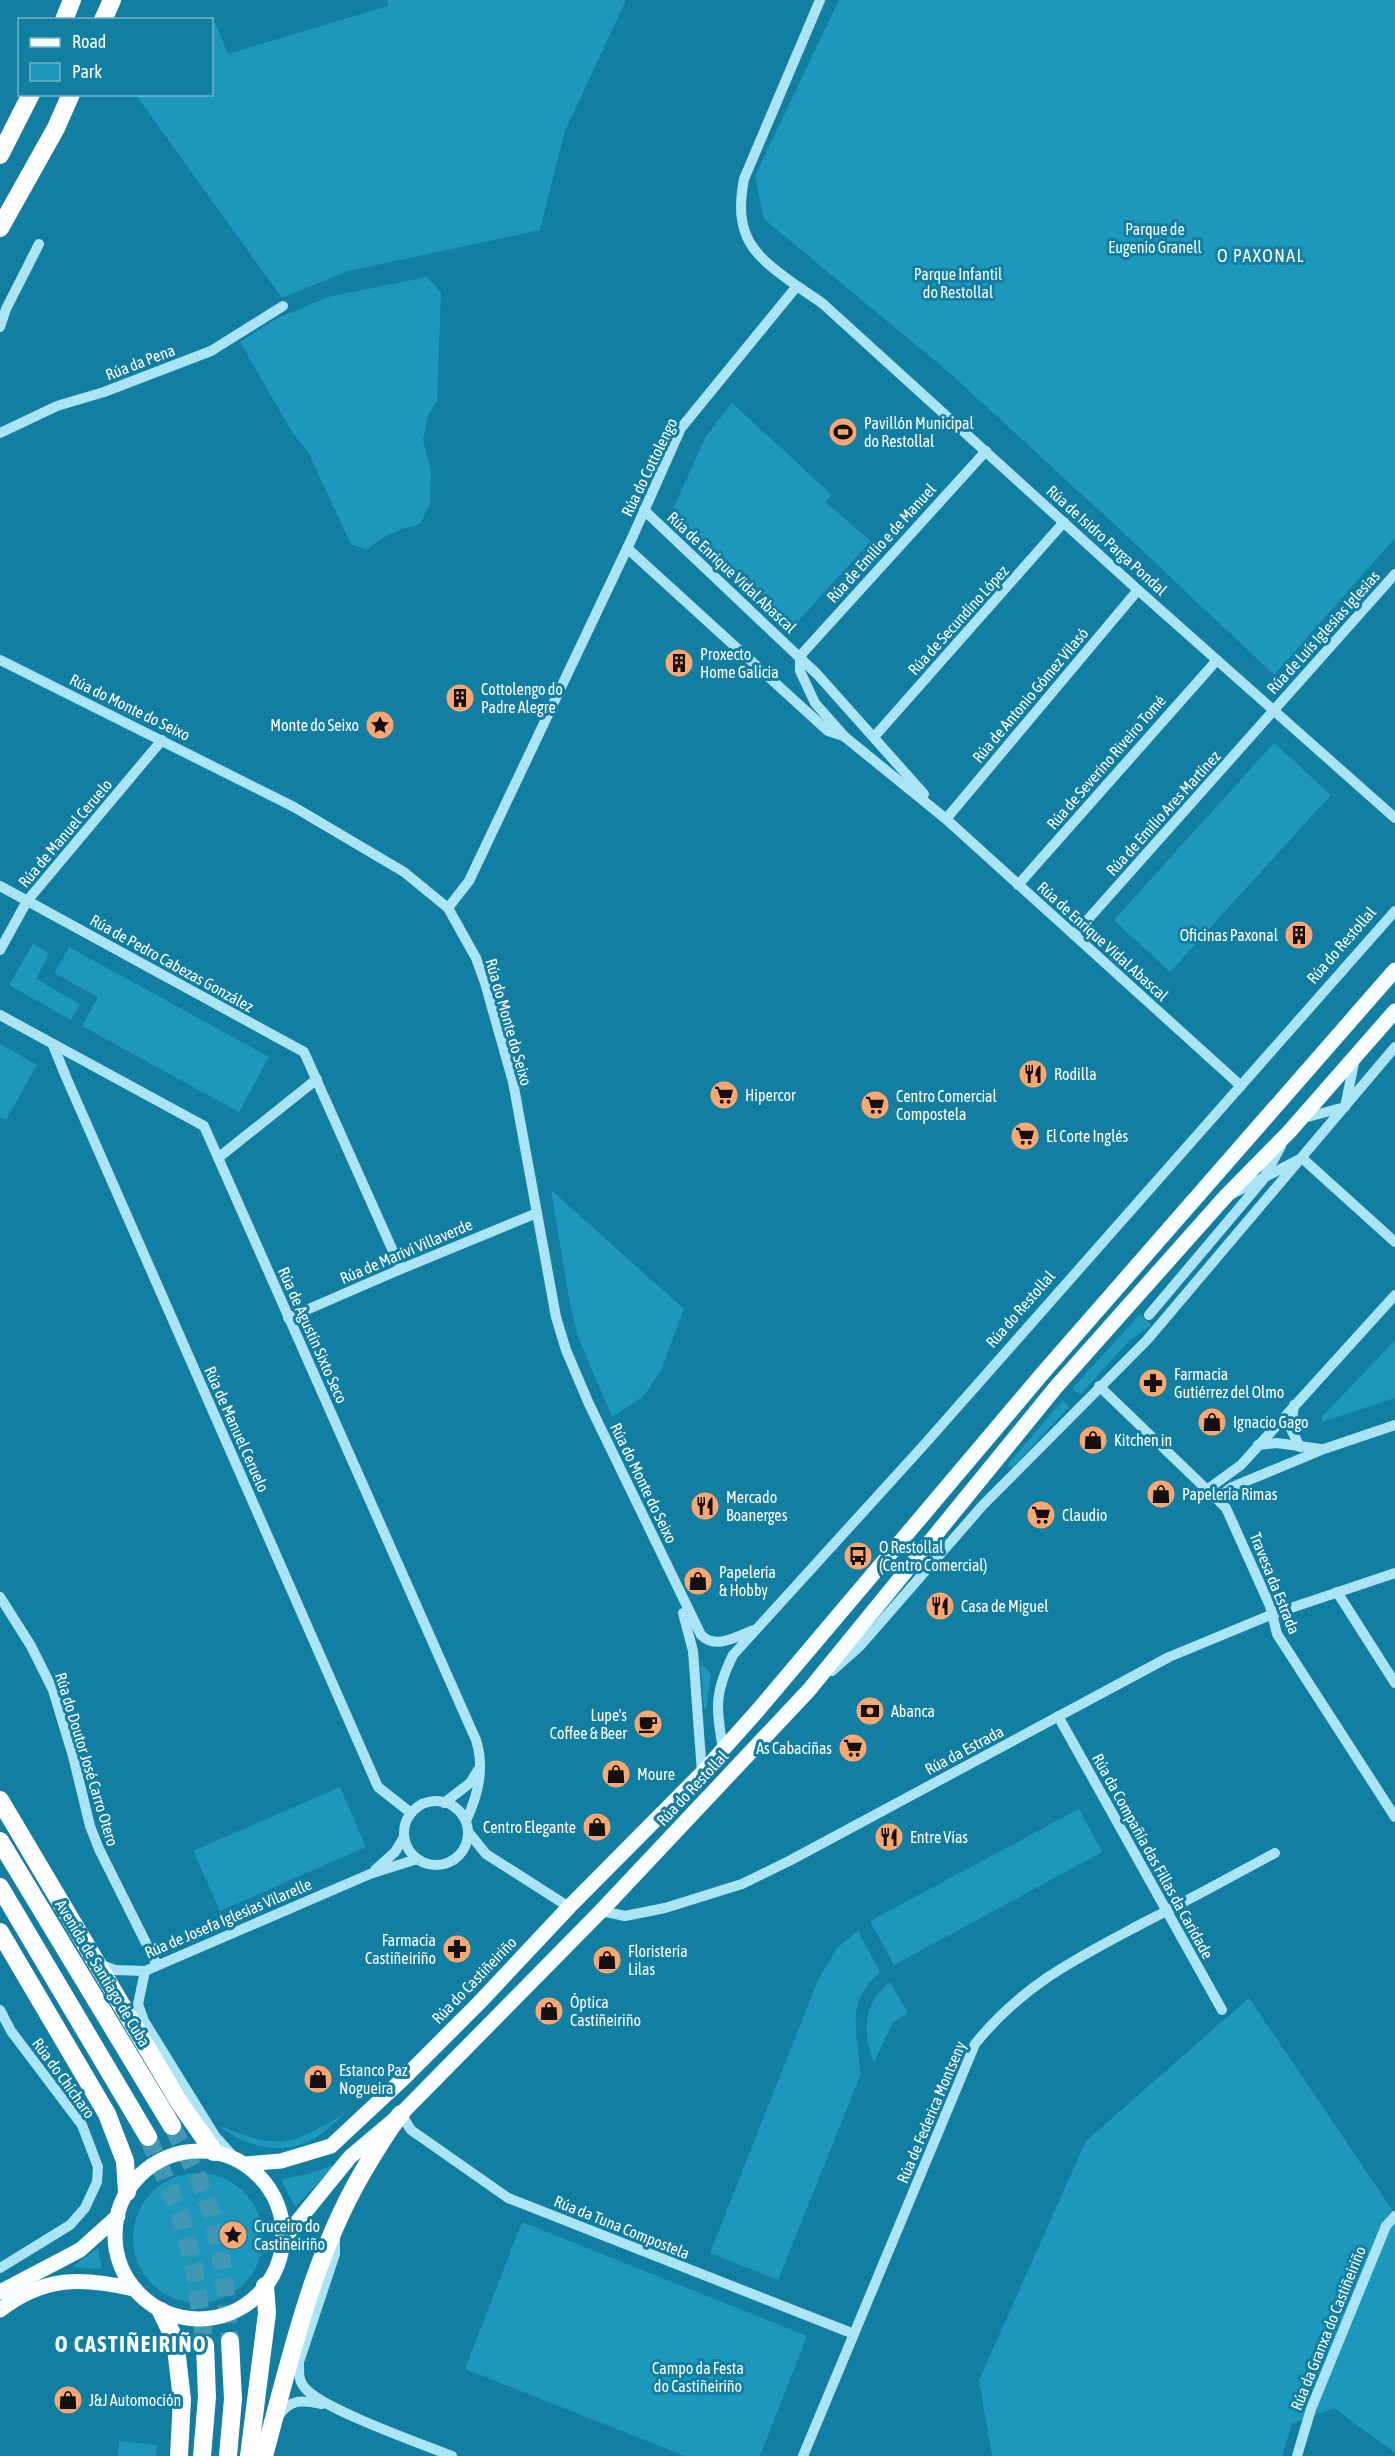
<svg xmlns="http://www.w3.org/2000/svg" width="1395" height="2456" font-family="'Asap Condensed',sans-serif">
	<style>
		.green { fill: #1d98bc }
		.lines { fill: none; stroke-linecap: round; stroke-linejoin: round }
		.highway-tunnel { stroke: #4198b4; stroke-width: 18; stroke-dasharray: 18 9; stroke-linecap: butt }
		.minor { stroke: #aae4f5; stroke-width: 10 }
		.major { stroke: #f8fdff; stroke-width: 15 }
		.highway { stroke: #fff; stroke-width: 18 }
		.labels { text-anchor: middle; stroke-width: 6; stroke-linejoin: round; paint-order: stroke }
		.park-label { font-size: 16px; fill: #f6fdff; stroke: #127ea1 }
		.street-label { font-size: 16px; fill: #fff; stroke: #127ea1 }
		.poi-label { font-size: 16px; fill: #fff; stroke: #127ea1; text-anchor: start }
		.neighbourhood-label { font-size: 18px; letter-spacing: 1.5px; fill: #fff; stroke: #127ea1 }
		.district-label { font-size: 22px; font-weight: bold; letter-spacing: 1.5px; fill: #fff; stroke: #127ea1 }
	</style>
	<rect width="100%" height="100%" fill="#127ea1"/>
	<!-- green -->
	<g class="green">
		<polygon points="387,0 626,0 565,131 540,230 348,271 282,298 136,95 212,94 212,25 215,22 228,54 388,6"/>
		<polygon points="839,0 1395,0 1395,538 1274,675 1127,536 952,375 764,219 755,176"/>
		<path d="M427,277l14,16 -4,108 -9,14 -5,25 8,30 -1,34 -10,20c-21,5 -37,12 -54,26l-15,-6 -43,-92 -16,-20 -52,-90 36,-23 52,-22z"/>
		<polygon points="732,403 832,495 825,502 871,541 789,631 667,522 706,436"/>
		<polygon points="1274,743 1331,795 1170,972 1114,920"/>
		<polygon points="33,944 49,953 36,979 80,1004 71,1020 9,985"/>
		<polygon points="69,947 269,1057 239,1112 82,1026 98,997 54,973"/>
		<polygon points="0,1044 37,1065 6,1120 0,1117"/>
		<polygon points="551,1190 684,1309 661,1370 644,1396 612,1417 578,1337 570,1304"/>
		<polygon points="1140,1314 1151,1325 1129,1341 1080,1395 1072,1389"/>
		<polygon points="1395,1340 1395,1398 1322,1422 1322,1417"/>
		<polygon points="1063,1400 1069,1407 1013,1467 1009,1467 1008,1464"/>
		<polygon points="700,1662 711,1675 706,1709 704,1708"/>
		<polygon points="340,1787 366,1847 220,1911 193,1851"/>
		<polygon points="1079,1809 1102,1852 894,1965 870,1921"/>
		<path d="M858,1931l22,41c-38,33 -20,63 -20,104l-82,204 -68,-27 108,-273 19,-32z"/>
		<path d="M890,1982l18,31 -15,9 -19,40c-12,-31 -11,-59 16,-80z"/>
		<polygon points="1249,1998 1395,2214 1395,2453 1334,2408 1292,2424 1282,2456 992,2456 979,2380 1086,2141"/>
		<path d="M347,2112c-10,8 -19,17 -29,24 -32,22 -72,12 -100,-11 63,26 72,21 129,-13z"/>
		<polygon points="336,2164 295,2207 281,2179 308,2174"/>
		<circle cx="198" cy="2238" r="65"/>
		<polygon points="522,2222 807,2336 760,2456 685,2456 465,2369"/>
		<polygon points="98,2248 102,2269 72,2267"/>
		<polygon points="119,2441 157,2445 156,2456 118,2456"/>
	</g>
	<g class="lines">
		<!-- highway-tunnel -->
		<g class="highway-tunnel">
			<path d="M172,2126c17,33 36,69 44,106 8,36 11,73 14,109"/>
			<polyline points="148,2137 180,2214 194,2267 205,2345"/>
		</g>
		<!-- minor -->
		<g class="minor">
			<polyline points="797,286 822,303 1138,590 1395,818"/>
			<polyline points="0,327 6,309 39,244"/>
			<polyline points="0,433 57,406 104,392 211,351 283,306"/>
			<polyline points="644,510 817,674 924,794"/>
			<polyline points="627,548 828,731 843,736"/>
			<polyline points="800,656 800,671 815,703 845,737 946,819 1241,1086"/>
			<polyline points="800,656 986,451"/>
			<path d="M0,660l294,147 110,65 44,36 28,50 9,25 28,99 43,235 10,33 23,54 112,231c15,15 36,1 53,-5"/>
			<polyline points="874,737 1064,522"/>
			<polyline points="946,819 1138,590"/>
			<polyline points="1018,885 1217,660"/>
			<polyline points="0,886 304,1052 401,1269"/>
			<path d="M448,908l21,-27 163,-343 49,-110 116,-142c-44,-31 -64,-49 -53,-107l76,-179"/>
			<polyline points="1074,935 1395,574"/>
			<polyline points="0,950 27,901 162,740"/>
			<path d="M0,1015l204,111 272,614c9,28 2,55 -10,81"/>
			<polyline points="53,1045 66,1077 378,1787 411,1813"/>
			<polyline points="1300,1119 1345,1107 1355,1058"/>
			<polyline points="218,1158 317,1079"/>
			<polyline points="1232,1194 1302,1158 1395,1242"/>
			<polyline points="1149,1315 1262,1181 1281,1146"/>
			<polyline points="288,1318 401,1269 537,1213"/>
			<polyline points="1099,1386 1226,1508 1270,1606 1277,1634 1395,1817"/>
			<polyline points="1294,1405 1291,1429 1300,1447"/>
			<polyline points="1258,1445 1277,1443 1321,1449"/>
			<polyline points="1208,1489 1241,1465 1395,1295"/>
			<polyline points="1218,1498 1232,1487 1324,1449 1395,1425"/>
			<polyline points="1337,1592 1395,1683"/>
			<polyline points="0,1597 31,1646 53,1690 73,1756 90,1826 99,1849 157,1965"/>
			<polyline points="683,1613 693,1651 702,1773"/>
			<polyline points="832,1671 860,1646 983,1505 1147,1340 1395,1047"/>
			<polyline points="1058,1716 1222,2010"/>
			<path d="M723,1749c-7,-41 -9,-56 10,-94l190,-209 472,-535"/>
			<circle cx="436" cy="1833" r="32"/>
			<polyline points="444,1803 470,1783 478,1770"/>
			<polyline points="469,1833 486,1854 569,1907"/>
			<polyline points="375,1870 395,1852 404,1837"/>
			<polyline points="601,1911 625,1916 665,1908 742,1884 791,1860 1169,1657 1273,1614 1395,1573"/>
			<polyline points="99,1964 115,1970 145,1971 370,1874 417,1859"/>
			<polyline points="145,1971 138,2004 144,2021 215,2136 235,2158"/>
			<polyline points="0,2010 11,2031 82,2125 98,2167 97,2182 85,2208 70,2225 0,2268"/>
			<polyline points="401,2114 411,2130 508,2198 854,2334"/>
			<path d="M335,2237v17l-36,108c0,10 -1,18 6,26 17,21 117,56 147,68"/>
			<path d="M278,2417c12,-19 25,-17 44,-13"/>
			<path d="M803,2456l172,-412c48,-60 104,-87 170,-122 44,-22 87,-46 130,-69"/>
			<polyline points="1297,2456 1311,2409 1386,2226 1395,2216"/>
		</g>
		<!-- major -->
		<g class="major">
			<circle cx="199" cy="2235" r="84"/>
			<polyline points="246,2164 281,2161 331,2146 405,2077 479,2003 569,1907 702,1773 759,1709 1042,1374 1395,970"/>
			<polyline points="280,2243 350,2157 401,2114 601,1911 809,1690 1056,1387 1225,1197 1289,1132 1395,1011"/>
			<polyline points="0,2292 80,2250 118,2216"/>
			<path d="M0,2310c44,-34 82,-33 134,-21"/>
		</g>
		<!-- highway -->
		<g class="highway">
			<polyline points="64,20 72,0"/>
			<polyline points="103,20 112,0"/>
			<polyline points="0,155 31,94"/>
			<polyline points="0,228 56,128 71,94"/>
			<polyline points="0,1800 179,2102 214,2152"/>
			<polyline points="0,1841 172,2126"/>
			<polyline points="0,1887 148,2137"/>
			<polyline points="0,1932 107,2114 125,2161 127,2192"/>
			<polyline points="161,2311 175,2340 182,2399 179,2456"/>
			<polyline points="202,2456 207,2397 205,2345"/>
			<polyline points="228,2456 233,2399 230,2341"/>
			<polyline points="249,2456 267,2313 265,2286"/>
			<path d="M264,2456c28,-103 49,-204 106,-296 10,-16 19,-32 31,-46"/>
		</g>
	</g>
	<!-- icons -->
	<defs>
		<g id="stadium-disc" transform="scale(1.5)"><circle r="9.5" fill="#ffa76e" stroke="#127ea1"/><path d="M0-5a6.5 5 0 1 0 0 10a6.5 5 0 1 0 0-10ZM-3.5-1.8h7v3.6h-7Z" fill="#111"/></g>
		<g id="building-disc" transform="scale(1.5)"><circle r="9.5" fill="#ffa76e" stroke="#127ea1"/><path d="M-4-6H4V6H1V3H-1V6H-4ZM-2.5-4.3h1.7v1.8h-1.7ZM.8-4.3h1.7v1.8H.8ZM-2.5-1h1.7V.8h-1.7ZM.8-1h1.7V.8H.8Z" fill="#111"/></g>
		<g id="sight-disc" transform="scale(1.5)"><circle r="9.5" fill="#ffa76e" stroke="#127ea1"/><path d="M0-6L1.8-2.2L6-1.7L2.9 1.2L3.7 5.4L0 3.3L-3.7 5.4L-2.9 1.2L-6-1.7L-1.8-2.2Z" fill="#111"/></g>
		<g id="restaurant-disc" transform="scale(1.5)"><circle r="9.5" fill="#ffa76e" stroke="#127ea1"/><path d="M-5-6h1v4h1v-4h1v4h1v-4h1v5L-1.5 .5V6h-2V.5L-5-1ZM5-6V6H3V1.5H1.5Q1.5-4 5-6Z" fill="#111"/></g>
		<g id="supermarket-disc" transform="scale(1.5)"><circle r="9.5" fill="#ffa76e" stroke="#127ea1"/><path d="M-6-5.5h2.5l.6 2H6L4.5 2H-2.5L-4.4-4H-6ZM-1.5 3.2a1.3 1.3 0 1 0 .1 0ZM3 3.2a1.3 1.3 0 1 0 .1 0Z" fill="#111"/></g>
		<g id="pharmacy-disc" transform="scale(1.5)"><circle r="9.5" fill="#ffa76e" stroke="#127ea1"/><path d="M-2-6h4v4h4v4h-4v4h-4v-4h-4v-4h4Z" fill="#111"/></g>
		<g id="shop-disc" transform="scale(1.5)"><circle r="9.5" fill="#ffa76e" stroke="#127ea1"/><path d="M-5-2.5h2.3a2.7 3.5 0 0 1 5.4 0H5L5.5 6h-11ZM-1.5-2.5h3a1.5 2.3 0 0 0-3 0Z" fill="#111"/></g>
		<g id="bus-disc" transform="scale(1.5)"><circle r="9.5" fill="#ffa76e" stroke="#127ea1"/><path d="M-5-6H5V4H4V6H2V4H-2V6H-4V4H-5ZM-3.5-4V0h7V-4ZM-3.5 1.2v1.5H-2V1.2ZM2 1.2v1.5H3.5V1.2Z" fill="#111"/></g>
		<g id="bank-disc" transform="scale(1.5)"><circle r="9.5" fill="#ffa76e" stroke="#127ea1"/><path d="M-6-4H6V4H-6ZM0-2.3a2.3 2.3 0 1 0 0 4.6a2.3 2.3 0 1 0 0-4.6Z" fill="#111"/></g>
		<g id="cafe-disc" transform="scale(1.5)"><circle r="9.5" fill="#ffa76e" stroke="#127ea1"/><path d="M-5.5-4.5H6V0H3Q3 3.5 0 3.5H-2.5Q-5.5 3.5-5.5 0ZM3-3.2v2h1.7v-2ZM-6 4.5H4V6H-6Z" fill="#111"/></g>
	</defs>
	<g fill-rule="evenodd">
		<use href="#stadium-disc" x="843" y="432"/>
		<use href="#building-disc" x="679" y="663"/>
		<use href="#building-disc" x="460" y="698"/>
		<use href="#sight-disc" x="380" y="725"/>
		<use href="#building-disc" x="1299" y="935"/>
		<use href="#restaurant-disc" x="1033" y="1074"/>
		<use href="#supermarket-disc" x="724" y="1095"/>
		<use href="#supermarket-disc" x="875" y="1105"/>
		<use href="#supermarket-disc" x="1025" y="1136"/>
		<use href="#pharmacy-disc" x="1153" y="1383"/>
		<use href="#shop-disc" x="1212" y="1422"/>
		<use href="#shop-disc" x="1093" y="1440"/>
		<use href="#shop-disc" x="1161" y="1494"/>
		<use href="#restaurant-disc" x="705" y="1506"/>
		<use href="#supermarket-disc" x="1041" y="1515"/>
		<use href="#bus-disc" x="858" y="1556"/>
		<use href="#shop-disc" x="698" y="1581"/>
		<use href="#restaurant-disc" x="940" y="1606"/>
		<use href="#bank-disc" x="870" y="1711"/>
		<use href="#cafe-disc" x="648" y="1724"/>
		<use href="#supermarket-disc" x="853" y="1748"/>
		<use href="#shop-disc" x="616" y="1774"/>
		<use href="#shop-disc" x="597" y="1827"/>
		<use href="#restaurant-disc" x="889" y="1837"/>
		<use href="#pharmacy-disc" x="457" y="1949"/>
		<use href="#shop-disc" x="607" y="1960"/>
		<use href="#shop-disc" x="549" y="2011"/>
		<use href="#shop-disc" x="318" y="2079"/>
		<use href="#sight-disc" x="233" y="2235"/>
		<use href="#shop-disc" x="68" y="2400"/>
	</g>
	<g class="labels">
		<!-- park labels -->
		<g class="park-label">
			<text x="1155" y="235">Parque de<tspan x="1155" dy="18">Eugenio Granell</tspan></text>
			<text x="958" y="280">Parque Infantil<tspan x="958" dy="18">do Restollal</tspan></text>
			<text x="698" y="2374">Campo da Festa<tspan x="698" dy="18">do Castiñeiriño</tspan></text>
		</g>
		<!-- street labels -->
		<g class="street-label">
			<text transform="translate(140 362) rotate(-21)" y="6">Rúa da Pena</text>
			<text transform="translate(649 467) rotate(-64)" y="6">Rúa do Cottolengo</text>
			<text transform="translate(1107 540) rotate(42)" y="6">Rúa de Isidro Parga Pondal</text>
			<text transform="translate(881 543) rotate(-48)" y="6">Rúa de Emilio e de Manuel</text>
			<text transform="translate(732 572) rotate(43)" y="6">Rúa de Enrique Vidal Abascal</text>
			<text transform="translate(958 620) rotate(-48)" y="6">Rúa de Secundino López</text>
			<text transform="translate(1323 632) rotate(-48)" y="6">Rúa de Luís Iglesias Iglesias</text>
			<text transform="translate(1030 695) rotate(-50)" y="6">Rúa de Antonio Gómez Vilasó</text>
			<text transform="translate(130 707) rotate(26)" y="6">Rúa do Monte do Seixo</text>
			<text transform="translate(1106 762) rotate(-49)" y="6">Rúa de Severino Riveiro Tomé</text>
			<text transform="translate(1163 813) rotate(-48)" y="6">Rúa de Emilio Ares Martínez</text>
			<text transform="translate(65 833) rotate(-50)" y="6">Rúa de Manuel Ceruelo</text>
			<text transform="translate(1103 941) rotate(42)" y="6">Rúa de Enrique Vidal Abascal</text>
			<text transform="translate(1341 945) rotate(-49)" y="6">Rúa do Restollal</text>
			<text transform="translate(172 963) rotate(29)" y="6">Rúa de Pedro Cabezas González</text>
			<text transform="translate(509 1022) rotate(74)" y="6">Rúa do Monte do Seixo</text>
			<text transform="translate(406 1251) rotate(-23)" y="6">Rúa de Mariví Villaverde</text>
			<text transform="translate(1020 1309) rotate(-49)" y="6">Rúa do Restollal</text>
			<text transform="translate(313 1335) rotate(66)" y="6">Rúa de Agustín Sixto Seco</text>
			<text transform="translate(237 1429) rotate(66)" y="6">Rúa de Manuel Ceruelo</text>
			<text transform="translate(644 1483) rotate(64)" y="6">Rúa do Monte do Seixo</text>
			<text transform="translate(1275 1583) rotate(68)" y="6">Travesa da Estrada</text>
			<text transform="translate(964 1750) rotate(-28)" y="6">Rúa da Estrada</text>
			<text transform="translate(87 1759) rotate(73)" y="6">Rúa do Doutor José Carro Otero</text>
			<text transform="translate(692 1788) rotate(-47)" y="6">Rúa do Restollal</text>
			<text transform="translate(1153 1856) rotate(61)" y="6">Rúa da Compañía das Fillas da Caridade</text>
			<text transform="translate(228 1918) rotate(-23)" y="6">Rúa de Josefa Iglesias Vilarelle</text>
			<text transform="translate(103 1973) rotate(59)" y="6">Avenida de Santiago de Cuba</text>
			<text transform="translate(474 1980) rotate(-46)" y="6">Rúa do Castiñeiriño</text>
			<text transform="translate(64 2078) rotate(54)" y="6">Rúa do Chícharo</text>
			<text transform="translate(931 2112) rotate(-67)" y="6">Rúa de Federica Montseny</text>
			<text transform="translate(622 2227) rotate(22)" y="6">Rúa da Tuna Compostela</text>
			<text transform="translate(1328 2328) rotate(-68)" y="6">Rúa da Granxa do Castiñeiriño</text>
		</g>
		<!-- poi labels -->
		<g class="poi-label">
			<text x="864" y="429">Pavillón Municipal<tspan x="864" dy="18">do Restollal</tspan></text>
			<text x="700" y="660">Proxecto<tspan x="700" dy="18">Home Galicia</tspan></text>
			<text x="481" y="695">Cottolengo do<tspan x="481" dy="18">Padre Alegre</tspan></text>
			<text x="359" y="731" text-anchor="end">Monte do Seixo</text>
			<text x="1278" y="941" text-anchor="end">Oficinas Paxonal</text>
			<text x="1054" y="1080">Rodilla</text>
			<text x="745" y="1101">Hipercor</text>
			<text x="896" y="1102">Centro Comercial<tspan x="896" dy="18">Compostela</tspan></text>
			<text x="1046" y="1142">El Corte Inglés</text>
			<text x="1174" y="1380">Farmacia<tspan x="1174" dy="18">Gutiérrez del Olmo</tspan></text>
			<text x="1233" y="1428">Ignacio Gago</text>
			<text x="1114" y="1446">Kitchen in</text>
			<text x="1182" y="1500">Papelería Rimas</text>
			<text x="726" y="1503">Mercado<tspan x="726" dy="18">Boanerges</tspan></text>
			<text x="1062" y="1521">Claudio</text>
			<text x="879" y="1553">O Restollal<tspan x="879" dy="18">(Centro Comercial)</tspan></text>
			<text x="719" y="1578">Papelería<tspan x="719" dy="18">&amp; Hobby</tspan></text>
			<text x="961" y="1612">Casa de Miguel</text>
			<text x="891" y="1717">Abanca</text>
			<text x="627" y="1721" text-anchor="end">Lupe's<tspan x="627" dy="18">Coffee &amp; Beer</tspan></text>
			<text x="832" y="1754" text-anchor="end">As Cabaciñas</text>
			<text x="637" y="1780">Moure</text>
			<text x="576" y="1833" text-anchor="end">Centro Elegante</text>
			<text x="910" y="1843">Entre Vías</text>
			<text x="436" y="1946" text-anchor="end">Farmacia<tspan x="436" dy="18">Castiñeiriño</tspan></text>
			<text x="628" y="1957">Floristería<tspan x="628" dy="18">Lilas</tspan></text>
			<text x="570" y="2008">Óptica<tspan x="570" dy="18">Castiñeiriño</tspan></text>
			<text x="339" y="2076">Estanco Paz<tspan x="339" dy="18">Nogueira</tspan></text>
			<text x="254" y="2232">Cruceiro do<tspan x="254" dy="18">Castiñeiriño</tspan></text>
			<text x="89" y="2406">J&amp;J Automoción</text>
		</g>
		<!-- neighbourhood labels -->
		<g class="neighbourhood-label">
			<text x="1261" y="262">O PAXONAL</text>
		</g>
		<!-- district labels -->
		<g class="district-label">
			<text x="131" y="2352">O CASTIÑEIRIÑO</text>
		</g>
	</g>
	<!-- legend -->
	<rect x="18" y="18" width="195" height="78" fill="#127ea1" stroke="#71b2c7" stroke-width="1.5"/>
	<rect x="30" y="38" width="30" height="9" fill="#f8fdff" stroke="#71b2c7" stroke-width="1.5"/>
	<text x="72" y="48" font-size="18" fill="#ffffff">Road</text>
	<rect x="30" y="63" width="30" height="18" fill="#1d98bc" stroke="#71b2c7" stroke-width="1.5"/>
	<text x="72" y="78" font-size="18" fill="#ffffff">Park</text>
</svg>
